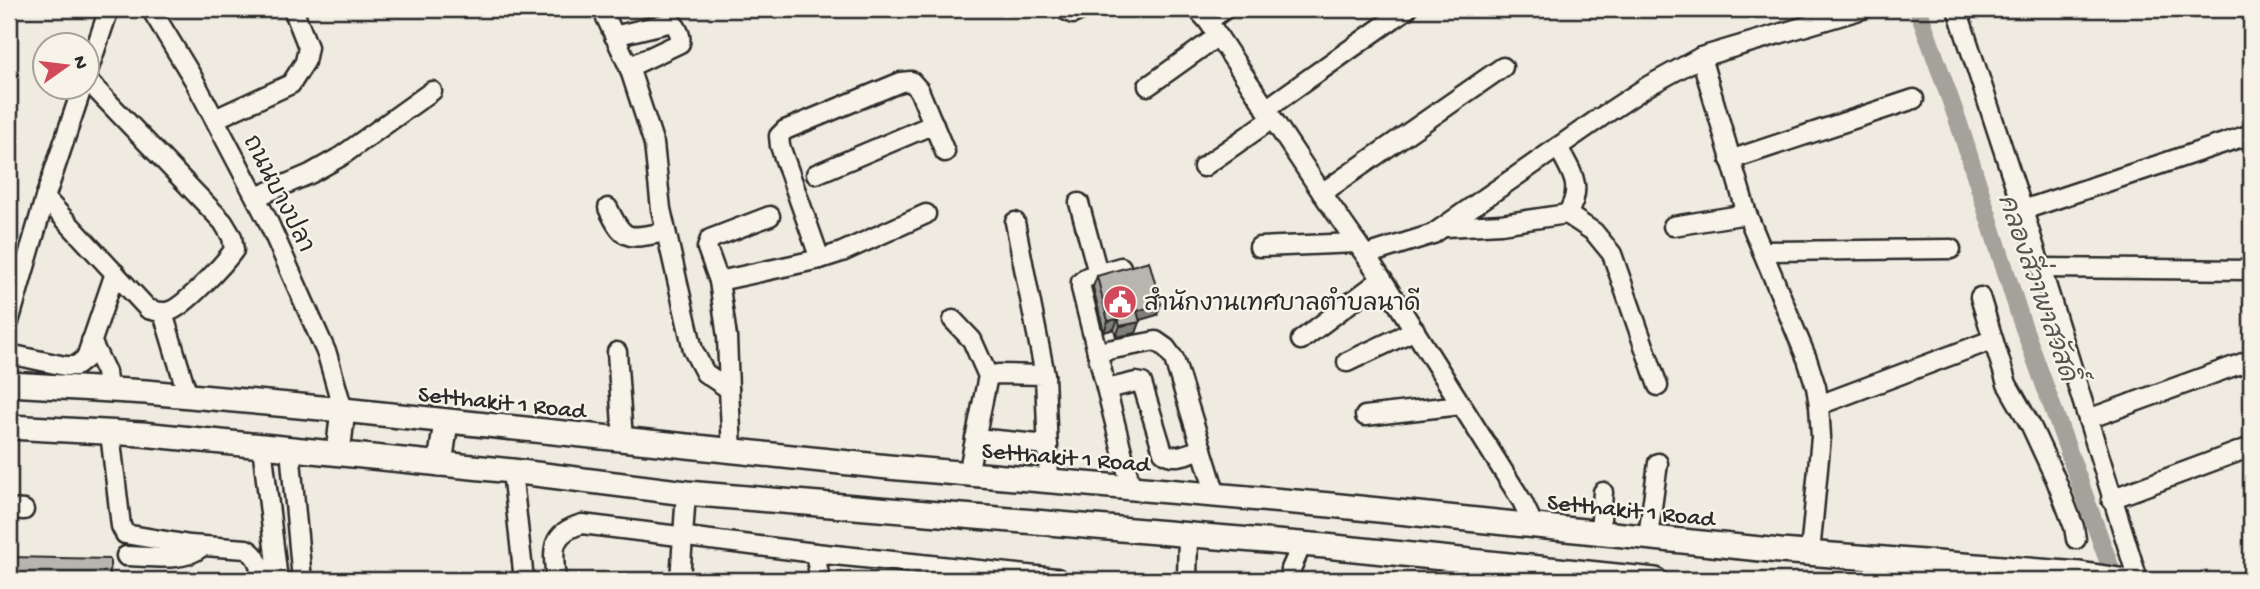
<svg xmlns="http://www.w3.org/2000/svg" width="2260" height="589" font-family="'Gochi Hand','Playpen Sans Thai',sans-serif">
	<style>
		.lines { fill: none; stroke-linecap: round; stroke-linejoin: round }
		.canal { stroke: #a4a29a; stroke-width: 18 }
		.minor-casing { stroke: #2b2b2b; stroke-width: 23 }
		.major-casing { stroke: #2b2b2b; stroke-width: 28 }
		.minor { stroke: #f7f3e8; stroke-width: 18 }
		.major { stroke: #f7f3e8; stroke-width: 23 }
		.wall { fill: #9e9c96; stroke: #2b2b2b; stroke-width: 2 }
		.shaded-wall { fill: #817f7a; stroke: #2b2b2b; stroke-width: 2 }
		.building { fill: #b8b5ae; stroke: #2b2b2b; stroke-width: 2 }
		.labels { text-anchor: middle; stroke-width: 5; stroke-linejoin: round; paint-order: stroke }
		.street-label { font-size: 24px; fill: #2b2b2b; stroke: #f7f3e8 }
		.poi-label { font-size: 24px; fill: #2b2b2b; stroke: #f7f3e8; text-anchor: start }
		.water-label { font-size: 26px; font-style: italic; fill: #555552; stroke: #f7f3e8 }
	</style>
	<rect width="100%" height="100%" fill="#efebe0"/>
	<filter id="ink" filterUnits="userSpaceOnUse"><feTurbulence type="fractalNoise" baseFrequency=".0143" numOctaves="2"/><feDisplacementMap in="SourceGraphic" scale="14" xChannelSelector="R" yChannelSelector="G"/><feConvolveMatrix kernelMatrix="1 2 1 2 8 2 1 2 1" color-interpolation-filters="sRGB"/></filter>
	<g filter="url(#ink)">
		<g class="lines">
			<!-- canal -->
			<polyline class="canal" points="1918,9 1959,124 2021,320 2115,580"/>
			<!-- minor casing -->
			<g class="minor-casing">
				<g id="minor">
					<polyline points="151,9 194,80 267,219 327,354 343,410"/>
					<polyline points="602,9 629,67 654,144 661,209 693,350 705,373 729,389 732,451"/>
					<polyline points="1063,9 1073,14 1083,9"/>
					<polyline points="1197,9 1208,21 1322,193 1382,279 1522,501 1534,526"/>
					<polyline points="1957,9 2023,210 2138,580"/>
					<polyline points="1208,21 1225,9"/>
					<path d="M614,36l54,-13 4,-1c5,5 10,14 8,21l-51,24"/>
					<polyline points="1701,57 1747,214 1807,359 1816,387 1819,405 1821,437 1810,553"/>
					<polyline points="88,71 109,9"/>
					<polyline points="1148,86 1218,36"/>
					<polyline points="1266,109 1407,9"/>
					<polyline points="215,119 291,84 305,62 308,47 293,9"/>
					<polyline points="1730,160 1914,99"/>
					<polyline points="1203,167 1272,119"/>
					<polyline points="816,174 934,124"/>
					<polyline points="1322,193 1503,67"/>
					<polyline points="256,197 310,174 340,157 432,91"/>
					<path d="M45,198l103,111c8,2 14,5 22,2 15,-5 54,-47 64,-61l-2,-13 -9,-15 -135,-141"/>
					<polyline points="1079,203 1098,273"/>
					<path d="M608,208c17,36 21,30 58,24"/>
					<polyline points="2023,210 2251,134"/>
					<polyline points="1567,214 1594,232 1612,254 1658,386"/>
					<polyline points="1015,222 1045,375"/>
					<polyline points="1673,226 1747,214"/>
					<path d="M1446,227l55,-3 66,-10c17,-27 5,-41 -9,-67"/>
					<polyline points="1259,247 1357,243"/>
					<polyline points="1762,251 1951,249"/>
					<polyline points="1366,255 1433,234 1601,117 1648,86 1701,57 1863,9"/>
					<polyline points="820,259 842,252 926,214"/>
					<polyline points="1121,267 1087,277 1081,282 1081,288 1131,487"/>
					<polyline points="2041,268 2251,270"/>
					<polyline points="719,281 707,248 710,239 770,216"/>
					<polyline points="1980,297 2007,384 2031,426 2056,480 2074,527 2076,539"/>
					<polyline points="163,313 188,396"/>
					<polyline points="953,320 972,340 988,376 968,474"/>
					<polyline points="9,322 45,198 82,88"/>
					<polyline points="1301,340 1382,279"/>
					<polyline points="91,341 106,372 108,390"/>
					<polyline points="617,352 623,440"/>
					<polyline points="1097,352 1156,341 1166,348 1174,359 1216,495"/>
					<polyline points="9,354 65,366 76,366 86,358 115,273"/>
					<polyline points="1347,362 1415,330"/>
					<polyline points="988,376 998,374 1045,375 1049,480"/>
					<polyline points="729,389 727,337 719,281 820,259 780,146 779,136 785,130 901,82 911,81 919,90 945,152"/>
					<path d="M1107,389l29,-7 6,1 21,69c11,9 26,1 39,-3"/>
					<polyline points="1819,405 1992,340"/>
					<polyline points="1365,416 1461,405"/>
					<polyline points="2088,419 2251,360"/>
					<path d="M110,433l11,93 4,8 65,11 56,4c13,7 14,18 15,31"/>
					<polyline points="975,438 1048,445"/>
					<polyline points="262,446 278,580"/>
					<polyline points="290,449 302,580"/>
					<polyline points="512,471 524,580"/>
					<polyline points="2111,499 2251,447"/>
					<polyline points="9,509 24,510"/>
					<polyline points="1600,532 1603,492"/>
					<polyline points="1648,537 1658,463"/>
					<polyline points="815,553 820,580"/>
					<path d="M126,556c22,0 56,7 74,-8"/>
					<path d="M556,580c-3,-28 -7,-47 26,-56l233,29 242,25 4,2"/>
					<polyline points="680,580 686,493"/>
					<polyline points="1187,580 1188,534"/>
					<polyline points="1291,580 1291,569 1302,544"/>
				</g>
			</g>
			<!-- major casing -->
			<g class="major-casing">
				<g id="major">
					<polyline points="9,384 146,392 343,410 888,467 1330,505 1780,551 2080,574 2119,580"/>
					<polyline points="9,427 142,434 512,471 686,493 1325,546 1655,580"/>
					<polyline points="338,453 343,410"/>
					<polyline points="440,464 446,422"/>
				</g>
			</g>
			<!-- minor -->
			<use href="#minor" class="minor"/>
			<!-- major -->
			<use href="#major" class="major"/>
		</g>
		<!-- wall -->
		<polygon class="wall" points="1097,276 1157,315 1139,320 1140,322 1136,333 1116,337 1114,329 1104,332 1093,287"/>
		<!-- shaded-wall -->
		<g class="shaded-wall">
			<polygon points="1161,304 1157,315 1133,322 1137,311"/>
			<polygon points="1118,319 1114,329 1104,332 1108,321"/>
			<polygon points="1140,322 1136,333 1116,337 1120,326"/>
		</g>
		<!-- building -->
		<g class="building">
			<polygon points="1149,261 1161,304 1137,311 1140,322 1120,326 1118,319 1108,321 1097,276"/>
			<polygon points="9,557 110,559 110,580 9,580"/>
		</g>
	</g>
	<!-- icons -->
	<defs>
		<g id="civic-disc" transform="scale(1.75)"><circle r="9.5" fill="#d1495b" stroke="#f7f3e8"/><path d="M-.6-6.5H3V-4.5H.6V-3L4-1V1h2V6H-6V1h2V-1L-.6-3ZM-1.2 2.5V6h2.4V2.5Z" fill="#fff"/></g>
	</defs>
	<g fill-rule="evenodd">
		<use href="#civic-disc" x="1120" y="302"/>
	</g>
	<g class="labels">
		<!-- street labels -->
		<g class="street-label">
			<text transform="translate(280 193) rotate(63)" y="8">ถนนบางปลา</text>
			<text transform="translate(502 401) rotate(6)" y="8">Setthakit 1 Road</text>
			<text transform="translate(1066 456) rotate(5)" y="8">Setthakit 1 Road</text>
			<text transform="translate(1631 509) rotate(6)" y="8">Setthakit 1 Road</text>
		</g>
		<!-- poi labels -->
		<g class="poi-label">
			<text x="1144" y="310">สำนักงานเทศบาลตำบลนาดี</text>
		</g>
		<!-- water labels -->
		<g class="water-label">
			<text transform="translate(2039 287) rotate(71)" y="9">คลองสี่วาพาสวัสดิ์</text>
		</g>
	</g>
	<!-- margin -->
	<rect width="2260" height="589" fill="none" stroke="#f7f3e8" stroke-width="35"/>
	<rect x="18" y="18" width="2225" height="554" fill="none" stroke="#2b2b2b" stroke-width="2.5" filter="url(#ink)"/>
	<!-- north arrow -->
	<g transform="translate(66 66) rotate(76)"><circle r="33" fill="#f7f3e8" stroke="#a5a39c" stroke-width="2"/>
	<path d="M0-5L12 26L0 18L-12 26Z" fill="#d1495b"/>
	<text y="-10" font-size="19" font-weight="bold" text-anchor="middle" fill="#2b2b2b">N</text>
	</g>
</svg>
